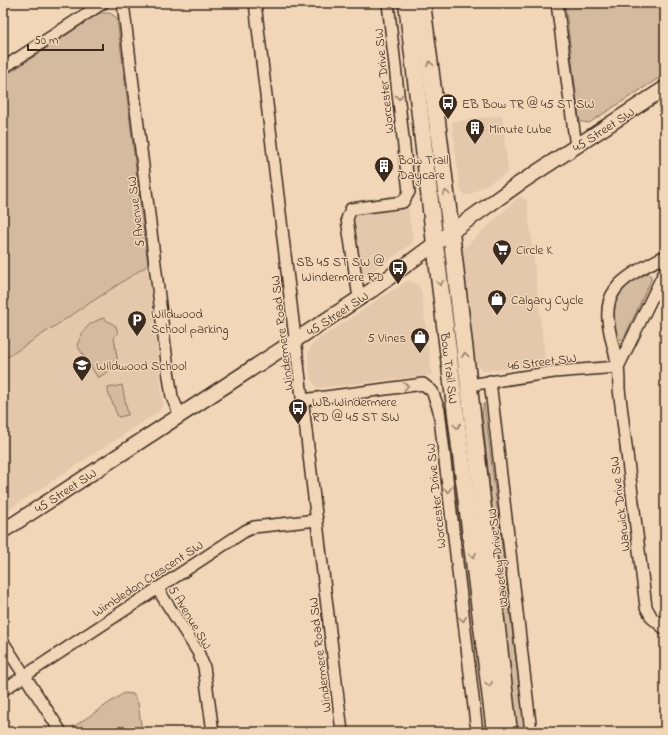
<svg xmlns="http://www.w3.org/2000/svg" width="668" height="735" font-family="'Indie Flower',sans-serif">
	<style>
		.built { fill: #e3c8ab }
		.green { fill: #d4ba9f; stroke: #88725e }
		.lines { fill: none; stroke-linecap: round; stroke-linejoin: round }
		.minor-casing { stroke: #3b2a1e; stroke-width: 14 }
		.tertiary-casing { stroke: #3b2a1e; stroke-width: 17 }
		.secondary-casing { stroke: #3b2a1e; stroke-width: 19 }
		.minor { stroke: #f2d6b8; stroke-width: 11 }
		.tertiary { stroke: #f2d6b8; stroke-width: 14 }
		.secondary { stroke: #f2d6b8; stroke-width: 16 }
		.oneway { stroke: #96806b }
		.labels { text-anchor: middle; stroke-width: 3; stroke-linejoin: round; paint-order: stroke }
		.street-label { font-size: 13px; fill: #3b2a1e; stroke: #f2d6b8 }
		.poi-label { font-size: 13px; fill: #3b2a1e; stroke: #f2d6b8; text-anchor: start }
	</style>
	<rect width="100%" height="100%" fill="#f2d6b8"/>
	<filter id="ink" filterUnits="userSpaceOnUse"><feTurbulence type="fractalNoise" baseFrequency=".025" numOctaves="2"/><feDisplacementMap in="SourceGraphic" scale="8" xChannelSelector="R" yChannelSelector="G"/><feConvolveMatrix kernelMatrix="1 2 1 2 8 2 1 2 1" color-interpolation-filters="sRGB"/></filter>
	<g filter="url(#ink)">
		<!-- built -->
		<g class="built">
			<polygon points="502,115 508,172 469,195 465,195 460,190 452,122"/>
			<polygon points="520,196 527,201 545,359 539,366 484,371 474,363 461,251"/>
			<polygon points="408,204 413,243 363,278 359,271 353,221 360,211"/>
			<polygon points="148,265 163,404 160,411 3,513 3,360"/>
			<polygon points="410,281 418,285 421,289 432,375 317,388 311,379 308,360 308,352 312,344 376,301 406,282"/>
		</g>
		<!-- green -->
		<g class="green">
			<polygon points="565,3 665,3 665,74 589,123 582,122 579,119"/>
			<polygon points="99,13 110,13 117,18 148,265 3,360 3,77"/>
			<path d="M648,273l3,3v4l-27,58 -4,2 -2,-1c-4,-4 -3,-9 -4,-15 -1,-21 4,-34 23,-46 3,-2 6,-5 11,-5z"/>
			<path d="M103,318l13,8 2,8 -4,2 4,29 -20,13 -21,-33c7,-16 8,-20 26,-27z"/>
			<polygon points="122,385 128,415 118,417 108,392 108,388"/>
			<polygon points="484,403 525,732 515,732 490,517 489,478 482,411"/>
			<polygon points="124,693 133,694 138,703 142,732 77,732 73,727"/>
		</g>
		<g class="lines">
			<!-- minor casing -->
			<g class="minor-casing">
				<g id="minor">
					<polyline points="123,3 168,370 172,397 180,415"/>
					<polyline points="255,3 342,732"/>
					<polyline points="557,3 576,147"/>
					<polyline points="3,68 103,3"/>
					<path d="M665,256c-15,8 -41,20 -50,34 -16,21 -1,54 3,77 1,7 1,14 1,22l27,218 6,11 13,11"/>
					<polyline points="359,298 347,219 351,209 403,202 409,192 388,3"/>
					<polyline points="618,367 665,271"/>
					<polyline points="490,381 531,732"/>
					<polyline points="469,385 554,372 618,367"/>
					<polyline points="303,400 423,384 432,391 439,410 477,732"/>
					<polyline points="157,588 198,652 204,667 213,732"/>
					<polyline points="3,642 61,732"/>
					<polyline points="3,690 245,531 254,527 317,520"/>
				</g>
			</g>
			<!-- tertiary casing -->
			<g class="tertiary-casing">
				<polyline id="tertiary" points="3,531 372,290 451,232 517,185 665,88"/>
			</g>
			<!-- secondary casing -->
			<g class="secondary-casing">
				<g id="secondary">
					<polyline points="407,3 435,244 495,732"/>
					<polyline points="422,3 451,232 509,732"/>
				</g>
			</g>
			<!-- minor -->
			<use href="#minor" class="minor"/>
			<!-- tertiary -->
			<use href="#tertiary" class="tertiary"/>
			<!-- secondary -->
			<use href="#secondary" class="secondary"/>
		</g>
		<!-- one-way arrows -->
		<defs><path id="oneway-chevron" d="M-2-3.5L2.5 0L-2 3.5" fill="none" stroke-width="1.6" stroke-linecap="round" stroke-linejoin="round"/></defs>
		<g class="oneway">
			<use href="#oneway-chevron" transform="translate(430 64) rotate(-97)"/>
			<use href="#oneway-chevron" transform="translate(399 97) rotate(84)"/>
			<use href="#oneway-chevron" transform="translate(446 193) rotate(-97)"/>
			<use href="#oneway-chevron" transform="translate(440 283) rotate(83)"/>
			<use href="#oneway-chevron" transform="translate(465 355) rotate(-97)"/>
			<use href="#oneway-chevron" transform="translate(406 386) rotate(-9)"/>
			<use href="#oneway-chevron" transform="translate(457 426) rotate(83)"/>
			<use href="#oneway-chevron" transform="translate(448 490) rotate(84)"/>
			<use href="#oneway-chevron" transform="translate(473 555) rotate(83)"/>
			<use href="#oneway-chevron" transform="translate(463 619) rotate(83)"/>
			<use href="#oneway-chevron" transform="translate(489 684) rotate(83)"/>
		</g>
	</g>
	<!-- icons -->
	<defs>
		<g id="bus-pin" transform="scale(1)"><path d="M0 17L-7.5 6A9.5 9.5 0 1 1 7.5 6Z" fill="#3b2a1e" stroke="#f2d6b8"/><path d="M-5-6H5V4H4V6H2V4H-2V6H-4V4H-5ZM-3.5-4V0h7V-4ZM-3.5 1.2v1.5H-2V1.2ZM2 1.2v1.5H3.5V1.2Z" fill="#fff"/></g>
		<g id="building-pin" transform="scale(1)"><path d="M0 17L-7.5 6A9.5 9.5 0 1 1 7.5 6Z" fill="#3b2a1e" stroke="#f2d6b8"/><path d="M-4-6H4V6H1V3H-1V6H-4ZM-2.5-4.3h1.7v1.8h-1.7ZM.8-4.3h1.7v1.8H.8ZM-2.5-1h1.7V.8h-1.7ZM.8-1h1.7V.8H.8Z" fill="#fff"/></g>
		<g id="supermarket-pin" transform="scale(1)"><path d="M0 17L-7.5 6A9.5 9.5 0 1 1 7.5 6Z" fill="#3b2a1e" stroke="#f2d6b8"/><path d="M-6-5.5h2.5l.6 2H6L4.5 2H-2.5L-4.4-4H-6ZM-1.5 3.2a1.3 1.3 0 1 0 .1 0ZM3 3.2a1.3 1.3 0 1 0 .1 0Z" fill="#fff"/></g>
		<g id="shop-pin" transform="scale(1)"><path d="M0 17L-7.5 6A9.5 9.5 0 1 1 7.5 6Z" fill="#3b2a1e" stroke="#f2d6b8"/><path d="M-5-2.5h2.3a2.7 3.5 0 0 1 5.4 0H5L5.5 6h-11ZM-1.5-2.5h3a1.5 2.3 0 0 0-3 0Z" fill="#fff"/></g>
		<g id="parking-pin" transform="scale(1)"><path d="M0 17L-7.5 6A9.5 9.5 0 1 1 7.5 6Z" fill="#3b2a1e" stroke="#f2d6b8"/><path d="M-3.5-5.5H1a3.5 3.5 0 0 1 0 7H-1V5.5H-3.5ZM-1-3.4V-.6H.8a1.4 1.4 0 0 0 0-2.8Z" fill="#fff"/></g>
		<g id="school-pin" transform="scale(1)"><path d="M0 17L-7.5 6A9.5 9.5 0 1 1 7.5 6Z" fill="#3b2a1e" stroke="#f2d6b8"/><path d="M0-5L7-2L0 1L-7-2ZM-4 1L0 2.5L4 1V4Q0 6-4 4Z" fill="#fff"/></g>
	</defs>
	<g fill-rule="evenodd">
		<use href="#bus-pin" x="448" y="103"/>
		<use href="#building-pin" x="475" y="128"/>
		<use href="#building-pin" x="384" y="166"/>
		<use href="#supermarket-pin" x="502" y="249"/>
		<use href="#bus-pin" x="398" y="268"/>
		<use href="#shop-pin" x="497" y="299"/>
		<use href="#parking-pin" x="137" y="320"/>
		<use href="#shop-pin" x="420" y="337"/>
		<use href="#school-pin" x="82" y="365"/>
		<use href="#bus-pin" x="298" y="408"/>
	</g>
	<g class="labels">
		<!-- street labels -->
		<g class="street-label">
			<text transform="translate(383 81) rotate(-96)" y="5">Worcester Drive SW</text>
			<text transform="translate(603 129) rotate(-33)" y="5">45 Street SW</text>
			<text transform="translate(135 212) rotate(-97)" y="5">5 Avenue SW</text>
			<text transform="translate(337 313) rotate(-33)" y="5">45 Street SW</text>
			<text transform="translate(281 333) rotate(-97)" y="5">Windermere Road SW</text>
			<text transform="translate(542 361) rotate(-7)" y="5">46 Street SW</text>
			<text transform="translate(450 368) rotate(83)" y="5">Bow Trail SW</text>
			<text transform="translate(65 490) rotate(-33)" y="5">45 Street SW</text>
			<text transform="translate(435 496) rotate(-96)" y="5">Worcester Drive SW</text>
			<text transform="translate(619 504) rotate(-97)" y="5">Warwick Drive SW</text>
			<text transform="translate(497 558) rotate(-97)" y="5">Waverley Drive SW</text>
			<text transform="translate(147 578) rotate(-33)" y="5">Wimbledon Crescent SW</text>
			<text transform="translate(191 617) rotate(59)" y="5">5 Avenue SW</text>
			<text transform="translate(319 655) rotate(-97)" y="5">Windermere Road SW</text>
		</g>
		<!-- poi labels -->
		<g class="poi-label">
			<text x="462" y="108">EB Bow TR @ 45 ST SW</text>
			<text x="489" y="133">Minute Lube</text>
			<text x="398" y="164">Bow Trail<tspan x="398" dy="15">Daycare</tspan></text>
			<text x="516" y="254">Circle K</text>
			<text x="384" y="266" text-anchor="end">SB 45 ST SW @<tspan x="384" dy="15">Windermere RD</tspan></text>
			<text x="511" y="304">Calgary Cycle</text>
			<text x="151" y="318">Wildwood<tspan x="151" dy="15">School parking</tspan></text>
			<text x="406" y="342" text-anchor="end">5 Vines</text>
			<text x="96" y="370">Wildwood School</text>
			<text x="312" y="406">WB Windermere<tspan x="312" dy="15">RD @ 45 ST SW</tspan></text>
		</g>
	</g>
	<!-- margin -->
	<rect width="668" height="735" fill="none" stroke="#f2d6b8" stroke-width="16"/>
	<rect x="8" y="8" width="652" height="719" fill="none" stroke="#3b2a1e" stroke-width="1.5" filter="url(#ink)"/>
	<!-- scale -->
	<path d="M28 44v6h75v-6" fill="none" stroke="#3b2a1e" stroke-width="2"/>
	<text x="34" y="44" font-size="12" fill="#3b2a1e" stroke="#f2d6b8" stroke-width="3" paint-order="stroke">50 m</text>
</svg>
